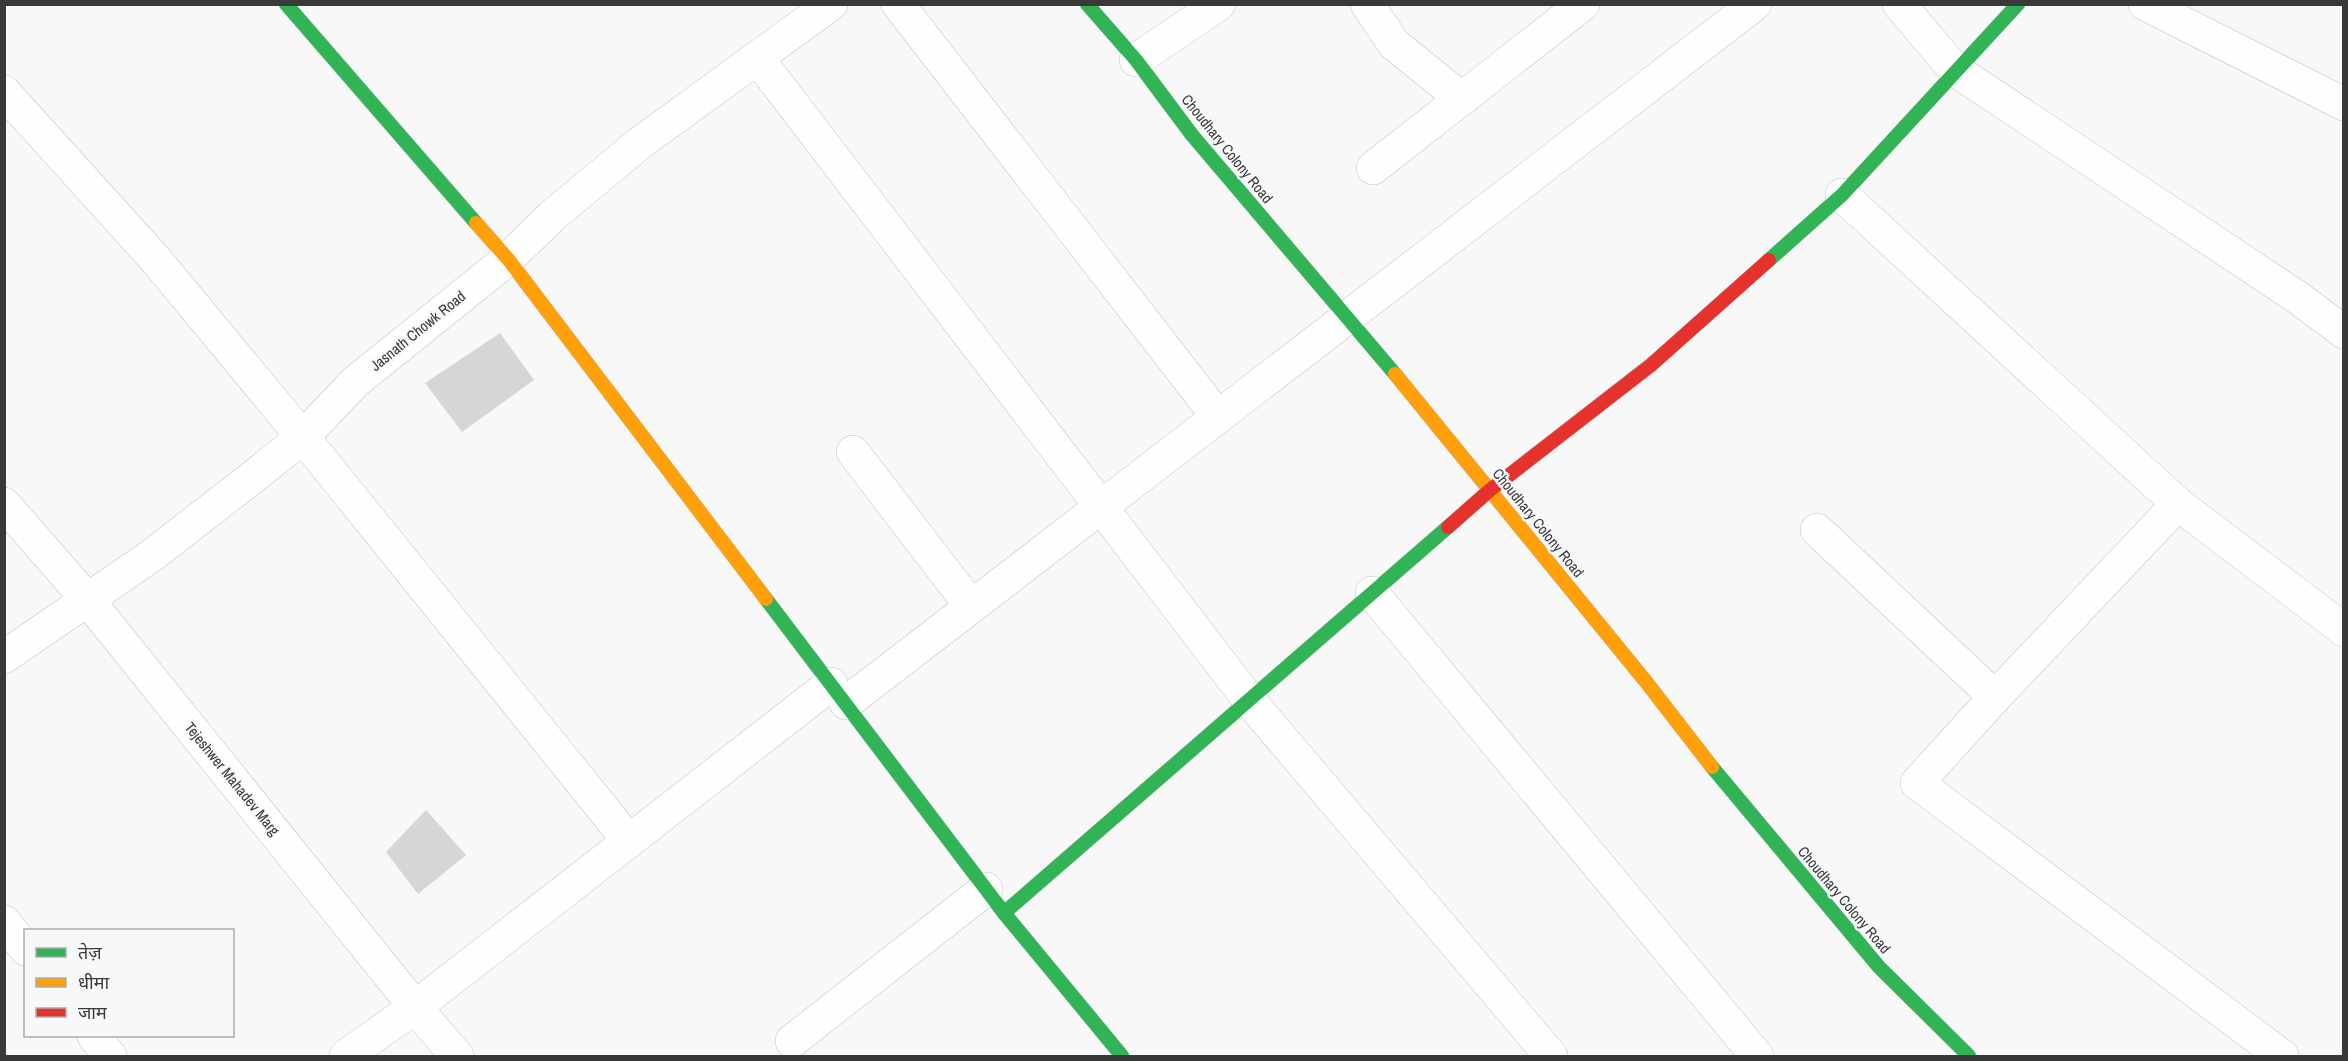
<svg xmlns="http://www.w3.org/2000/svg" width="2348" height="1061" font-family="'Archivo Narrow','Noto Sans Devanagari',sans-serif">
	<style>
		.building { fill: #d6d6d5 }
		.lines { fill: none; stroke-linecap: round; stroke-linejoin: round }
		.street-casing { stroke: #c4c4c4; stroke-width: 34 }
		.fast-casing { stroke: #c4c4c4; stroke-width: 15 }
		.slow-casing { stroke: #c4c4c4; stroke-width: 15 }
		.jam-casing { stroke: #c4c4c4; stroke-width: 15 }
		.street { stroke: #fefefe; stroke-width: 33 }
		.fast { stroke: #30b455; stroke-width: 14 }
		.slow { stroke: #ff9f0a; stroke-width: 14 }
		.jam { stroke: #e5322d; stroke-width: 14 }
		.labels { text-anchor: middle; stroke-width: 5; stroke-linejoin: round; paint-order: stroke }
		.street-label { font-size: 15px; fill: #39393a; stroke: #f7f8f9 }
	</style>
	<rect width="100%" height="100%" fill="#f8f8f8"/>
	<!-- building -->
	<g class="building">
		<polygon points="500,333 534,380 462,432 425,383"/>
		<polygon points="426,810 466,855 418,894 386,852"/>
	</g>
	<g class="lines">
		<!-- street casing -->
		<g class="street-casing">
			<g id="street">
				<polyline points="898,4 1218,417"/>
				<polyline points="1367,4 1394,44 1462,99"/>
				<polyline points="1899,4 1955,70 2297,297 2344,332"/>
				<polyline points="2145,4 2344,104"/>
				<polyline points="758,59 1249,700 1551,1056"/>
				<polyline points="1136,60 1219,4"/>
				<polyline points="4,92 156,260 315,452 629,841"/>
				<polyline points="1373,168 1583,4"/>
				<polyline points="1842,195 2178,504 2344,630"/>
				<polyline points="853,452 971,606"/>
				<polyline points="4,504 87,599 415,1007 457,1056"/>
				<polyline points="2178,504 1995,697 1917,783 2282,1056"/>
				<polyline points="1817,530 1995,697"/>
				<polyline points="1372,593 1757,1056"/>
				<polyline points="4,657 151,556 253,477 303,437 355,382 508,259 552,216 640,143 831,4"/>
				<polyline points="846,703 1755,4"/>
				<polyline points="4,922 26,949"/>
				<polyline points="94,1036 110,1056"/>
				<polyline points="792,1041 986,889"/>
				<polyline points="346,1056 418,1005 831,684"/>
			</g>
		</g>
		<!-- fast casing -->
		<g class="fast-casing">
			<g id="fast">
				<polyline points="286,4 476,223"/>
				<polyline points="1087,4 1136,60 1192,135 1395,374"/>
				<polyline points="1769,260 1842,195 2018,4"/>
				<polyline points="766,599 1004,913 1122,1056"/>
				<polyline points="1712,767 1879,967 1969,1056"/>
				<polyline points="1004,913 1448,527"/>
			</g>
		</g>
		<!-- slow casing -->
		<g class="slow-casing">
			<g id="slow">
				<polyline points="476,223 508,259 766,599"/>
				<polyline points="1395,374 1647,683 1712,767"/>
			</g>
		</g>
		<!-- jam casing -->
		<g class="jam-casing">
			<polyline id="jam" points="1448,527 1490,490 1651,365 1769,260"/>
		</g>
		<!-- street -->
		<use href="#street" class="street"/>
		<!-- fast -->
		<use href="#fast" class="fast"/>
		<!-- slow -->
		<use href="#slow" class="slow"/>
		<!-- jam -->
		<use href="#jam" class="jam"/>
	</g>
	<g class="labels">
		<!-- street labels -->
		<g class="street-label">
			<text transform="translate(1227 149) rotate(51)" y="5">Choudhary Colony Road</text>
			<text transform="translate(418 331) rotate(-39)" y="5">Jasnath Chowk Road</text>
			<text transform="translate(1538 523) rotate(51)" y="5">Choudhary Colony Road</text>
			<text transform="translate(232 779) rotate(51)" y="5">Tejeshwer Mahadev Marg</text>
			<text transform="translate(1844 900) rotate(50)" y="5">Choudhary Colony Road</text>
		</g>
	</g>
	<!-- border -->
	<rect width="2348" height="1061" fill="none" stroke="#39393a" stroke-width="12"/>
	<!-- legend -->
	<rect x="24" y="929" width="210" height="108" fill="#f7f8f9" stroke="#abacad" stroke-width="1.5"/>
	<rect x="36" y="948" width="30" height="9" fill="#30b455" stroke="#abacad" stroke-width="1.5"/>
	<text x="78" y="959" font-size="18" fill="#39393a">तेज़</text>
	<rect x="36" y="978" width="30" height="9" fill="#ff9f0a" stroke="#abacad" stroke-width="1.5"/>
	<text x="78" y="989" font-size="18" fill="#39393a">धीमा</text>
	<rect x="36" y="1008" width="30" height="9" fill="#e5322d" stroke="#abacad" stroke-width="1.5"/>
	<text x="78" y="1019" font-size="18" fill="#39393a">जाम</text>
</svg>
